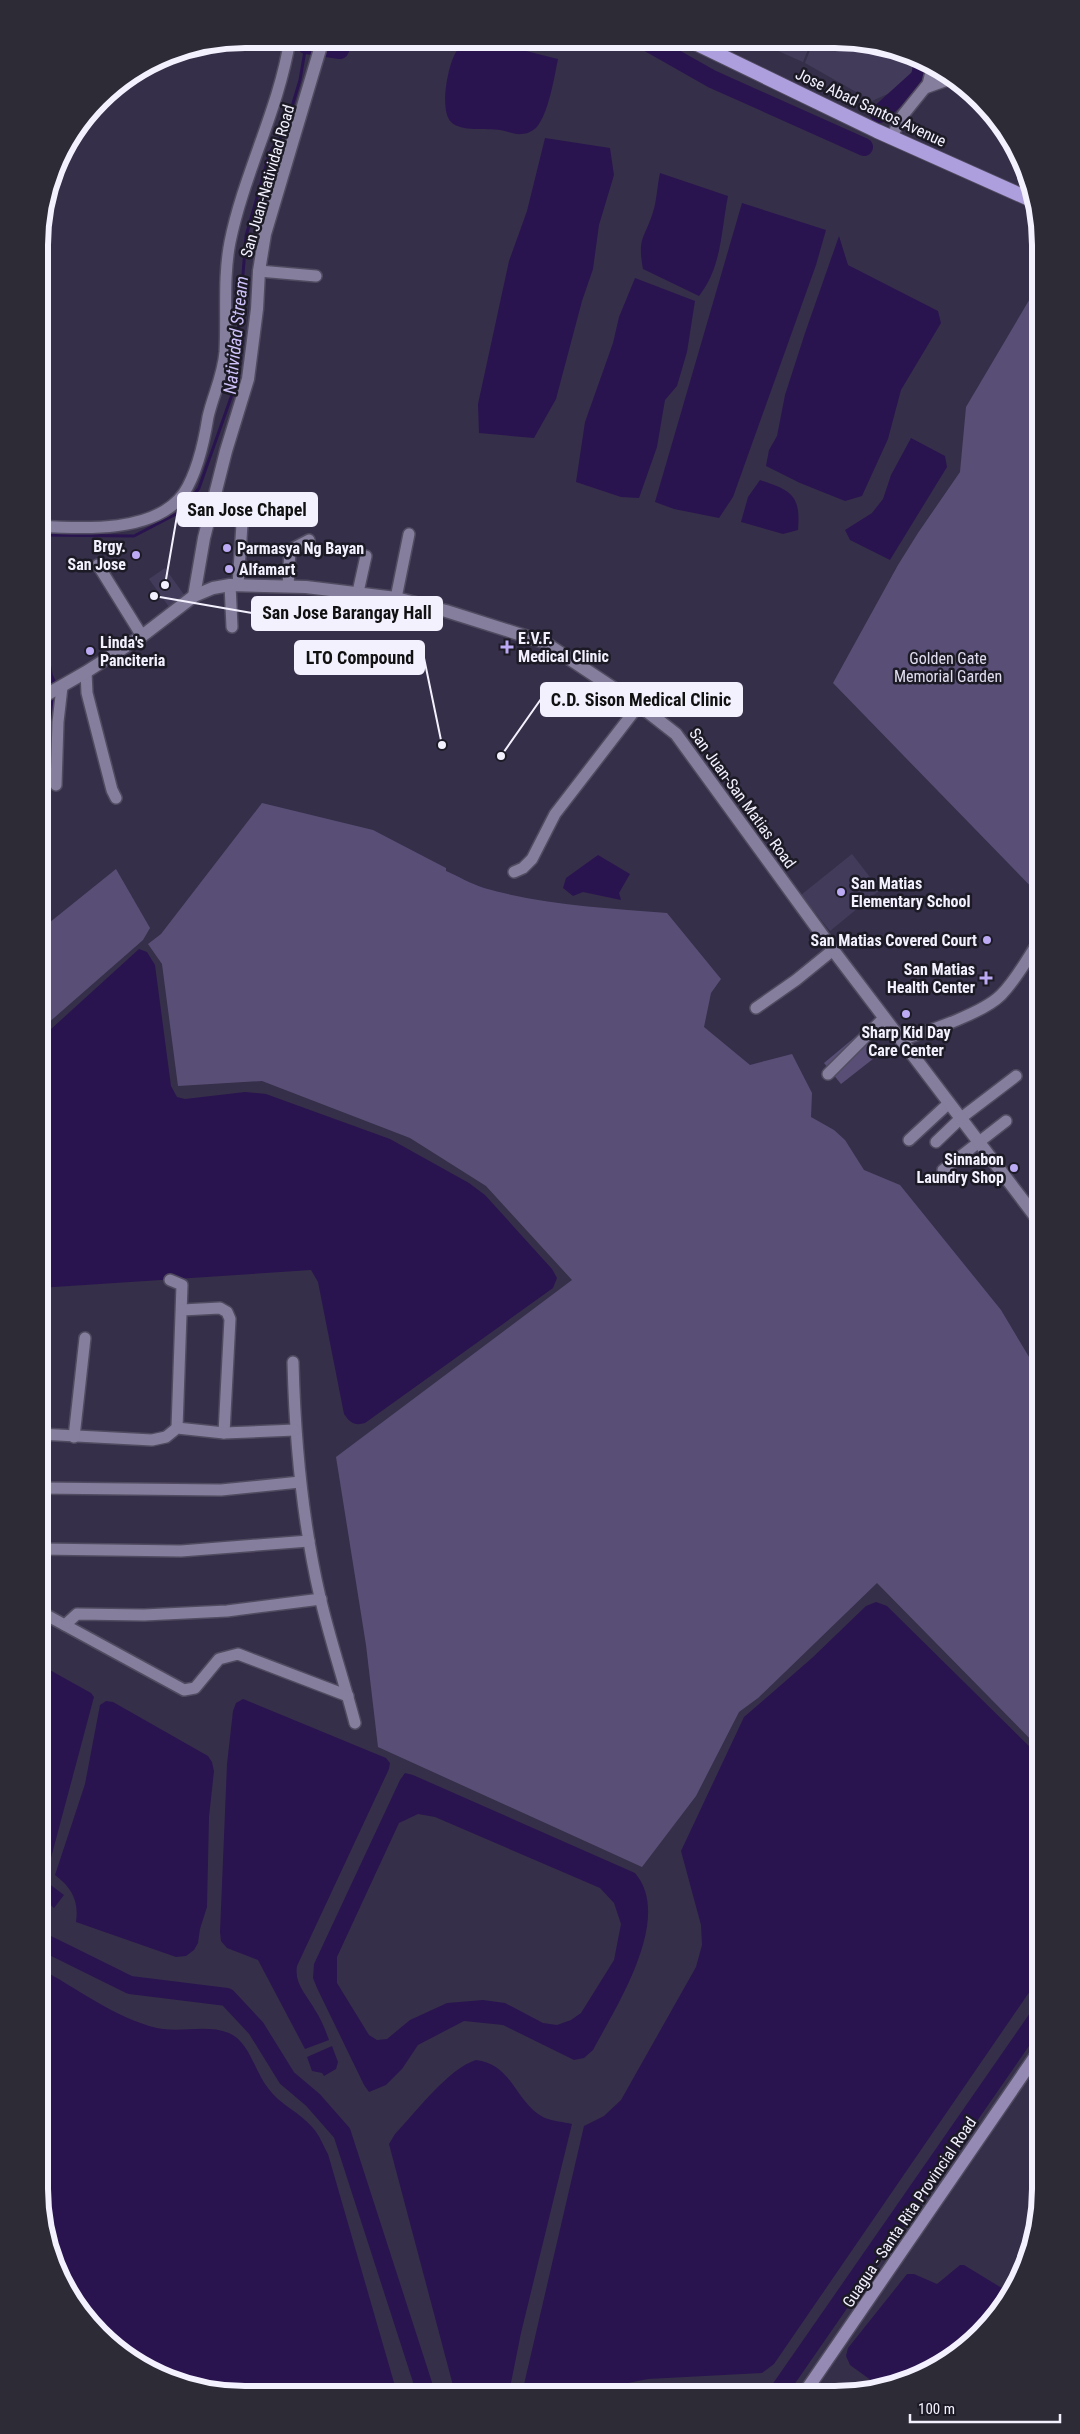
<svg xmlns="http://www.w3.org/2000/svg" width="1080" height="2434" font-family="'Roboto Condensed',sans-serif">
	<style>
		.built { fill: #423b5a }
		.green { fill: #594f76 }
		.water { fill: #29144f; fill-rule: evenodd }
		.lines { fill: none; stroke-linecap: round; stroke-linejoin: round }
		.stream { stroke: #29144f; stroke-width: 3 }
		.river { stroke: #29144f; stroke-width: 18 }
		.minor-casing { stroke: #514b61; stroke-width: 14 }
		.tertiary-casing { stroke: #514b61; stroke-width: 15 }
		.secondary-casing { stroke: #514b61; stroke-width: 15 }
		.trunk-casing { stroke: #514b61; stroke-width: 16 }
		.minor { stroke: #857e9c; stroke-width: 11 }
		.tertiary { stroke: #857e9c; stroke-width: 12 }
		.secondary { stroke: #948ab4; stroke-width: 12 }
		.trunk { stroke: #ad9fdd; stroke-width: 14 }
		.poi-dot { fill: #bcaaf5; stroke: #1c1a25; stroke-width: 2 }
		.labels { text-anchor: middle; stroke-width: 5; stroke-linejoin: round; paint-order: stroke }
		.street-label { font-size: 16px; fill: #f4f1ff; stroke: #1c1a25 }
		.poi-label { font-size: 16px; font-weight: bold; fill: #f4f1ff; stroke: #1c1a25; text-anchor: start }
		.park-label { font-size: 16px; fill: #e2def1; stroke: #1c1a25 }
		.water-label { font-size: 18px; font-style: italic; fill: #cfc2fb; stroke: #1c1a25 }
		.rim { fill: none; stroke: #f4f1ff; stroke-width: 6 }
		.leader { fill: none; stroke: #f4f1ff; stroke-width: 2 }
		.callout-dot { fill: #f4f1ff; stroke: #1c1a25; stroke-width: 2 }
		.callout { fill: #f4f1ff; stroke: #f4f1ff; stroke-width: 2 }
		.callout-label { font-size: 18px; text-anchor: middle; font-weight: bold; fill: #111 }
	</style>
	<rect width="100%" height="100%" fill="#362f49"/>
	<!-- built -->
	<g class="built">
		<polygon points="758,42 811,42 803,62"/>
		<polygon points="813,42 875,43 918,57 915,71 905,86 872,101 805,63"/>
		<polygon points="165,568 185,596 169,607 149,579"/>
		<polygon points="852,854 880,890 830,931 801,895"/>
	</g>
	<!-- green -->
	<g class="green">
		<polygon points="1041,280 1041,897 833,683 898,565 918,533 960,472 966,407"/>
		<path d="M262,803l111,27 73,38v3c12,5 25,13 38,17 59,17 123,20 183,25l54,66 -10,14 -7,34 46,38 42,-11 20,39 -1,24 23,13 11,10 19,30 36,15 101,125 40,67v373l-164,-167 -119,115 -19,14 -43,84 -54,71 -264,-120 -12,-102 -30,-188 236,-177 -86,-94 -76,-48 -148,-57 -84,5 -16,-122 -14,-20 13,-10z"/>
		<polygon points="116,869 150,928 143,940 39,1031 39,931"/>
		<polygon points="860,1033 878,1055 841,1084 824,1063"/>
	</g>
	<!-- water -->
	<g class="water">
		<path d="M471,40l19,2 68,17c-4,19 -9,54 -22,69 -4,3 -9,6 -14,6 -7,1 -15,-3 -22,-4 -13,-2 -39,2 -49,-8 -12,-12 -3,-57 5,-70 4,-6 10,-9 15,-12z"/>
		<polygon points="545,138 610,148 614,175 599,225 593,269 582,301 556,399 534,438 479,433 478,404 509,261 527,211"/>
		<path d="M660,173l68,23c-7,35 -6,71 -29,100l-56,-27c-6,-32 2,-31 10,-57 4,-12 4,-26 7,-39z"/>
		<polygon points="742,203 826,230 816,265 733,497 719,518 674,509 655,502"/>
		<polygon points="839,236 848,265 938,311 941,323 901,390 888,439 862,496 845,501 800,483 766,466 769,450 777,436 785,395 805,333"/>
		<polygon points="635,278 695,301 687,352 677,386 665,400 657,447 639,498 621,497 576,482 585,422 613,343 619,317"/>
		<polygon points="911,438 945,456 947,467 890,560 850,540 845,530 872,513 883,499 891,475"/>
		<path d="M760,480c31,10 41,15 38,50l-15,4 -42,-12 7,-25z"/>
		<polygon points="598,855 630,874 619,893 621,900 583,892 573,896 563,888 566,878"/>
		<path d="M139,949l8,3 8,13 16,121 6,11 8,2 60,-7 21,2 124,45 79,44 16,12 67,74 5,9 -4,10 -188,135c-10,3 -15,0 -21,-9l-26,-132 -7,-12 -272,18v-248z"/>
		<polygon points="876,1602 887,1606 1041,1758 1041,1975 774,2364 762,2373 648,2379 623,2384 594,2394 522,2393 584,2126 604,2116 621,2100 696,1967 702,1945 701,1925 681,1851 744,1717 812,1658 866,1606"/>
		<polygon points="39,1664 91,1693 94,1697 48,1869 39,1880"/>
		<path d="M243,1699l143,59 4,5 -1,6 -92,197c-3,18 10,29 18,44 6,9 10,19 14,30l-24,9 -47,-89 -31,-12 -6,-7 -1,-9 7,-168 6,-53 3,-8z"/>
		<path d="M106,1701l7,1 95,54 4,6 2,9 -5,46 -2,90 -7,22 -2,14 -4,7 -8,6 -10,1 -100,-35c3,-21 -4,-34 -21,-47l30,-91 15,-79z"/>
		<path d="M405,1773l8,2 222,98c39,45 -19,134 -42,177l-9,8 -10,2 -71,-35 -39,-4 -46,24 -16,24 -16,16 -17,7 -5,-7 -47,-97 -4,-10 1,-14 86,-184zM418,1814l17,3 165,71 14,15 7,21 -7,36 -33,53 -10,7 -14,5 -14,-2 -38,-20 -22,-3 -36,3 -37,17 -23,19 -10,1 -8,-5 -32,-52v-26l62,-134z"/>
		<polygon points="48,1883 64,1895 54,1908 39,1895"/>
		<path d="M39,1968c38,20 76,50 118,60 23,5 50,-4 72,5 20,8 26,39 39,55 12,17 32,24 45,40 7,8 10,17 15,26l69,239 -192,-2 -51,-17 -45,-30 -43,-51 -20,-50 -7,-54z"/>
		<polygon points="332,2046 338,2062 336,2069 324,2076 322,2073 312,2071 307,2057"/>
		<path d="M476,2060c38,5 39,43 69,58 8,3 19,4 27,6l-51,209 -12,60h-54l-66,-249 6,-10c21,-22 54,-66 81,-74z"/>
		<polygon points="960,2265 964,2265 1010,2293 990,2325 950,2361 889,2388 883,2389 850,2365 846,2356 848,2348 907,2274 914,2274 937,2284"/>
	</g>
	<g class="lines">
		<!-- stream -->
		<polyline class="stream" points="39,535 134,536 182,511 199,488 234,389 246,236 270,152 284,133 300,80 307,39"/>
		<!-- river -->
		<g class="river">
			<polyline points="645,41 712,79 864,147"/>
			<polyline points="306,45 340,50 344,39"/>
			<polyline points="920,77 923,59"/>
			<polyline points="879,114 920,77 944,72"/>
			<polyline points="39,610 42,634 39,650 44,677 52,694 52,770"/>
			<polyline points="39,1940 130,1985 227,1997 256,2028 287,2078 313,2100 342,2133 426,2393"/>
			<polyline points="776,2395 1041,2013"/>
		</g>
		<!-- minor casing -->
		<g class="minor-casing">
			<g id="minor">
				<polyline points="925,88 953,78"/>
				<polyline points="891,138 903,115 928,84 933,64"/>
				<polyline points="259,271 316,276"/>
				<path d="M39,526c44,3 117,7 145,-33 14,-22 20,-51 24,-76 5,-22 15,-41 17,-65 2,-37 -2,-74 5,-110 14,-69 49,-133 60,-203"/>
				<polyline points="98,565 142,636"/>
				<polyline points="230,585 232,627"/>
				<polyline points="238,585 242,524"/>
				<polyline points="288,586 290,550 309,540"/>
				<polyline points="358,592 366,556"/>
				<polyline points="396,598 409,534"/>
				<polyline points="39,668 44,696"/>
				<polyline points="86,672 87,693 112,790 116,798"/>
				<polyline points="56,785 58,722 62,687"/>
				<polyline points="514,872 523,868 532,859 555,814 639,705"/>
				<polyline points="756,1008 796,980 833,950"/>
				<path d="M901,1040c27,-9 81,-26 100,-45 16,-16 27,-38 40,-57"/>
				<polyline points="828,1074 884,1018"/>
				<polyline points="909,1140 949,1103"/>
				<polyline points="936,1142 961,1118 1016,1076"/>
				<polyline points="943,1170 1006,1121"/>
				<polyline points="170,1280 182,1285 177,1428"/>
				<polyline points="182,1310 220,1308 227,1312 230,1319 224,1433"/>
				<path d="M293,1362c2,80 9,158 27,235 10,43 24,84 35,126"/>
				<polyline points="39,1434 152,1440 166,1437 177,1428 224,1433 295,1430"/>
				<polyline points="74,1437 85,1338"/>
				<polyline points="39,1488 221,1490 300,1482"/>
				<polyline points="39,1549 181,1551 309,1541"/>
				<polyline points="39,1611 184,1690 195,1688 219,1659 238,1654 348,1696"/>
				<polyline points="65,1625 77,1614 144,1615 227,1611 321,1599"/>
			</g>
		</g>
		<!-- tertiary casing -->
		<g class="tertiary-casing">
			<g id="tertiary">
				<polyline points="194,596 204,538 226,451 248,379 257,309 259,271 265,234 323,39"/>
				<polyline points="39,699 86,672 142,636 194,596 213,588 230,585 306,587 396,598 446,611 544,642 639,705 676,734 833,950 1041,1224"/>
			</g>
		</g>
		<!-- secondary casing -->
		<g class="secondary-casing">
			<polyline id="secondary" points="803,2395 1041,2048"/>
		</g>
		<!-- trunk casing -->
		<g class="trunk-casing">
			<polyline id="trunk" points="693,42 877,131 1036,202"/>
		</g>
		<!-- minor -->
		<use href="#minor" class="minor"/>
		<!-- tertiary -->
		<use href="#tertiary" class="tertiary"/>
		<!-- secondary -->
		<use href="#secondary" class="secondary"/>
		<!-- trunk -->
		<use href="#trunk" class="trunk"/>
	</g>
	<!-- markers -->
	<g class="poi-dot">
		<circle cx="227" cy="548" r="5"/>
		<circle cx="136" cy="555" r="5"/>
		<circle cx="229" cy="569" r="5"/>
		<path d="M504.5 639.5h5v5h5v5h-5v5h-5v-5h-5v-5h5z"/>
		<circle cx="90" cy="651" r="5"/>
		<circle cx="841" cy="892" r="5"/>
		<circle cx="987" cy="940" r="5"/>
		<path d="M983.5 970.5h5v5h5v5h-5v5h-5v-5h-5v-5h5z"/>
		<circle cx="906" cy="1014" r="5"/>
		<circle cx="1014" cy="1168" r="5"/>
	</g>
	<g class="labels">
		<!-- street labels -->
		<g class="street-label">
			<text transform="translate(871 107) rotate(25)" y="6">Jose Abad Santos Avenue</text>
			<text transform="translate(267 181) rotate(-74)" y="6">San Juan-Natividad Road</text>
			<text transform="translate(743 798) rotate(54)" y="6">San Juan-San Matias Road</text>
			<text transform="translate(909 2212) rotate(-56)" y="6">Guagua - Santa Rita Provincial Road</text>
		</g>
		<!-- poi labels -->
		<g class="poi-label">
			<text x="126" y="552" text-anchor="end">Brgy.<tspan x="126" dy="18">San Jose</tspan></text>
			<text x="237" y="554">Parmasya Ng Bayan</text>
			<text x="239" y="575">Alfamart</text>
			<text x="518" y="644">E.V.F.<tspan x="518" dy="18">Medical Clinic</tspan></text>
			<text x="100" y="648">Linda's<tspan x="100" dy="18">Panciteria</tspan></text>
			<text x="851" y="889">San Matias<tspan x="851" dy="18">Elementary School</tspan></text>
			<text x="977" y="946" text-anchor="end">San Matias Covered Court</text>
			<text x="975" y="975" text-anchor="end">San Matias<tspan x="975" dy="18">Health Center</tspan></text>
			<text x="906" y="1038" text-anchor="middle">Sharp Kid Day<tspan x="906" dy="18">Care Center</tspan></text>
			<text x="1004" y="1165" text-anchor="end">Sinnabon<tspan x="1004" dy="18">Laundry Shop</tspan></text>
		</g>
		<!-- park labels -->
		<g class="park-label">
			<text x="948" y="664">Golden Gate<tspan x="948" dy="18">Memorial Garden</tspan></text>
		</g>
		<!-- water labels -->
		<g class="water-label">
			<text transform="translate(236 335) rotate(-84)" y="6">Natividad Stream</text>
		</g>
	</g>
	<!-- crop -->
	<path d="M0 0H1080V2434H0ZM245 48H835A197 197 0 0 1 1032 245V2189A197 197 0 0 1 835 2386H245A197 197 0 0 1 48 2189V245A197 197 0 0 1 245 48Z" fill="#2d2b36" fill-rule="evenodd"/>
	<path class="rim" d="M245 48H835A197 197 0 0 1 1032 245V2189A197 197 0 0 1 835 2386H245A197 197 0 0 1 48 2189V245A197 197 0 0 1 245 48Z"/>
	<!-- callouts -->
	<path class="leader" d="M165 585L178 510M154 596L252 613M442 745L424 658M501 756L541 699"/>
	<g class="callout-dot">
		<circle cx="165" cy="585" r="5"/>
		<circle cx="154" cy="596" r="5"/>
		<circle cx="442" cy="745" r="5"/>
		<circle cx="501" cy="756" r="5"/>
	</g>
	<g class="callout">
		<rect x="178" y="493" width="139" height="33" rx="5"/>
		<rect x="252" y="597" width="190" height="33" rx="5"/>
		<rect x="295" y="641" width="129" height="33" rx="5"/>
		<rect x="541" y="683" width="201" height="33" rx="5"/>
	</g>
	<g class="callout-label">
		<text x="247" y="516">San Jose Chapel</text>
		<text x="347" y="619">San Jose Barangay Hall</text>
		<text x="360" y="664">LTO Compound</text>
		<text x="641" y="706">C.D. Sison Medical Clinic</text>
	</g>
	<!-- scale -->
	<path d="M910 2414v8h150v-8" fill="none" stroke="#f4f1ff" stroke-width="2.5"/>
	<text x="918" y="2414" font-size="15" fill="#f4f1ff" stroke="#1c1a25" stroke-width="4" paint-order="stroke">100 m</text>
</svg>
